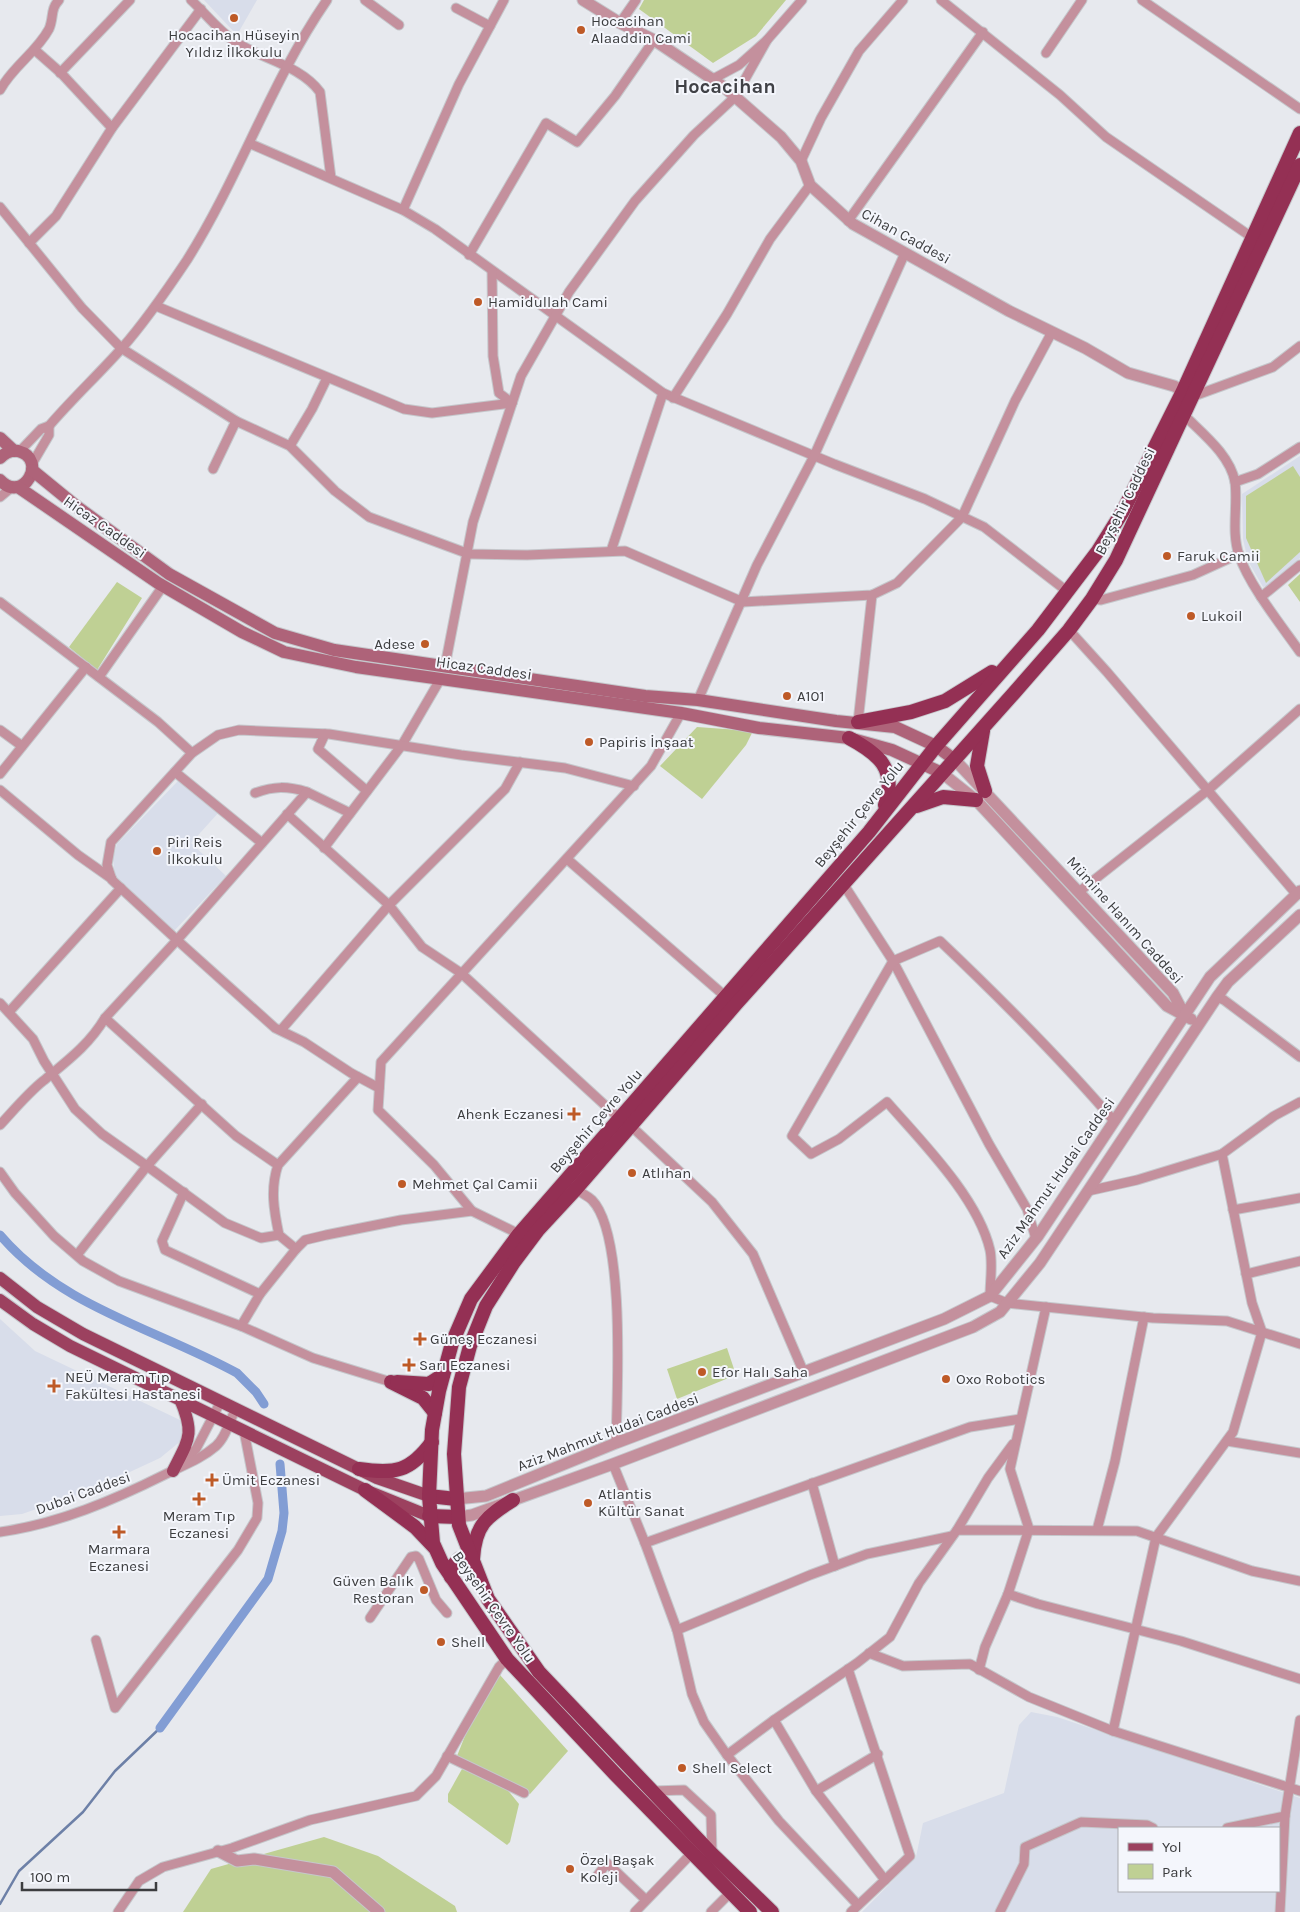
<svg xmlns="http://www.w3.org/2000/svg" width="1300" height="1912" font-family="Karla,sans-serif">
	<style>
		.built { fill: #d8ddea; fill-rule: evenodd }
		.green { fill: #bfd094 }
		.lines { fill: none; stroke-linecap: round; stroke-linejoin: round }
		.stream { stroke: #6d80a7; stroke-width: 2.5 }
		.canal { stroke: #829dd4; stroke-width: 9 }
		.minor-casing { stroke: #c5c7cb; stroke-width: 11 }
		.tertiary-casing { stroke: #c5c7cb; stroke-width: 13 }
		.secondary-casing { stroke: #c5c7cb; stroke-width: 14 }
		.primary-casing { stroke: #c5c7cb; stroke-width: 14 }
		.trunk-casing { stroke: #c5c7cb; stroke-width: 16 }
		.minor { stroke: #c4909d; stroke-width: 9 }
		.tertiary { stroke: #c4909d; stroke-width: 11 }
		.secondary { stroke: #ae6379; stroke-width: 12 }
		.primary { stroke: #9c415f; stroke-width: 12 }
		.trunk { stroke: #943054; stroke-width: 14 }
		.poi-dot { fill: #be5a27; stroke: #f4f6fc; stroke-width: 2 }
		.labels { text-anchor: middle; stroke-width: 4; stroke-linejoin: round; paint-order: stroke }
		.poi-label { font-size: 15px; fill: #3c3d3f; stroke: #f4f6fc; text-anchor: start }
		.street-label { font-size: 15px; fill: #3c3d3f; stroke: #f4f6fc }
		.district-label { font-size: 20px; font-weight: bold; fill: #404146; stroke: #f4f6fc }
	</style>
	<rect width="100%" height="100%" fill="#e7e9ee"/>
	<!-- built -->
	<g class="built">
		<polygon points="204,0 257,0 237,35"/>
		<polygon points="1300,456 1300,558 1269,585 1263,587 1248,561 1243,539 1242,494"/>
		<polygon points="179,780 219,812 191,843 226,876 173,932 115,877 113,859 117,844"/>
		<polygon points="0,1319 35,1351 180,1420 182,1440 160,1458 91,1490 22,1514 0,1516"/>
		<path d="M1031,1712l26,5 243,81v114h-438l54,-55 7,-34 81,-30 15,-68zM1119,1828h160v63h-160z"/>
	</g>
	<!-- green -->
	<g class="green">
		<polygon points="644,0 786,0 756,36 713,63 639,9"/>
		<polygon points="1293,466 1300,477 1300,552 1266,583 1246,538 1246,496"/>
		<polygon points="1300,574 1300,602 1288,585"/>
		<polygon points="117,582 142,598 97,670 69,647"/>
		<polygon points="697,727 753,731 746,745 702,799 660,766"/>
		<polygon points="727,1348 736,1375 677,1399 667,1369"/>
		<polygon points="500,1675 568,1751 530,1794 457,1756 471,1721"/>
		<polygon points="462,1769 506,1788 519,1804 510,1842 507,1845 448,1802 448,1794"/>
		<polygon points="324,1837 378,1856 455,1906 457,1912 183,1912 211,1869"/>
	</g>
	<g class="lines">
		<!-- stream -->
		<polyline class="stream" points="0,1904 19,1871 83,1812 115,1771 160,1728"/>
		<!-- canal -->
		<g class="canal">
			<path d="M0,1235c61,72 157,94 237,138l19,19 8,12"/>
			<polyline points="160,1728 268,1579 282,1531 284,1513 280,1464"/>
		</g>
		<!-- minor casing -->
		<g class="minor-casing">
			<g id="minor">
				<path d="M191,0c14,13 27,30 43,41 27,18 66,24 86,51l11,86"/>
				<polyline points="365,0 399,25"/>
				<polyline points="941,0 1060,95 1106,137 1253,238"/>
				<polyline points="1142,0 1300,109"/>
				<polyline points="456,8 490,26"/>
				<polyline points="620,23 636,0"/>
				<polyline points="767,40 802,0"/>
				<polyline points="36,51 61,73 112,128"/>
				<polyline points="1046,53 1082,0"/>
				<polyline points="60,73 130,0"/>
				<path d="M0,90c13,-24 36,-37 49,-61 5,-11 1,-20 10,-29"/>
				<polyline points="251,144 403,210 435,229 663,393 834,464 925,499 984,527 1068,592"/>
				<polyline points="801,161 821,118 859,51 903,0"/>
				<polyline points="0,207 82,308 121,348 236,421 290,446 335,491 369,517 469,554 527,555 625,551 743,602 872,595 897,583 962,517 1015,401 1052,332"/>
				<polyline points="403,210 459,84 504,0"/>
				<polyline points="848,221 983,32"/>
				<polyline points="29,243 56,216 112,128 201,9"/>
				<polyline points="469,255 546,123 577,142 615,96 654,40"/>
				<polyline points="492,271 493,356 499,393 512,403"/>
				<polyline points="156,306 404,409 432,413 512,403"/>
				<polyline points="1194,396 1273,367 1300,346"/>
				<polyline points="673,398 727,314 770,239 810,185"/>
				<path d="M1185,416c18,18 45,39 50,66 3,24 -4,49 4,73 10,30 42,70 61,97"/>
				<path d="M49,426c23,-27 49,-51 73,-78 24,-27 45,-58 65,-88 53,-84 84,-179 140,-260"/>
				<polyline points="290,446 312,409 327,378"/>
				<polyline points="19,452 41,429 49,426 49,435 32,464"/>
				<polyline points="213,469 236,421"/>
				<polyline points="1235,482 1258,474 1300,447"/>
				<polyline points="0,497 12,487"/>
				<polyline points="611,551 663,393"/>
				<polyline points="1261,597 1300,565"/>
				<polyline points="1092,599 1101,600 1193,575 1239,554"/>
				<polyline points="0,602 158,722 192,753"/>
				<polyline points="1069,630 1107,672 1297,895"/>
				<polyline points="445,666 473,522 521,376 569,292 635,201 694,135 735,97 767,40 739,65 713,79"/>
				<polyline points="99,677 163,586"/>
				<polyline points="698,700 757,565 814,456 905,253"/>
				<polyline points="858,722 872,595"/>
				<polyline points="0,730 22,746"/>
				<polyline points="325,734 318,749 367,791"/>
				<polyline points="520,762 505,789 389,905 422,947 461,973 620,1119"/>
				<polyline points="175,772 262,843"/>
				<polyline points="0,774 86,667"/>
				<polyline points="0,790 78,855 112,879"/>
				<path d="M255,793c19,-7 32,-7 52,-1"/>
				<polyline points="324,848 402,745 441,678"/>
				<polyline points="567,859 726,997"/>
				<polyline points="844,885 893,961 989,1144 1027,1209 1036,1239"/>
				<polyline points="1080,891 1208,790 1300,709"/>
				<polyline points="1217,997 1224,1000 1300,1057"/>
				<polyline points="0,1003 33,1039 44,1061 75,1109 102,1134 147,1166 77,1255"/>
				<polyline points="9,1012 121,888"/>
				<path d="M105,1018l131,118 42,29c-8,24 -4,46 1,70l17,14 -36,45 -19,32"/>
				<polyline points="281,1030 389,905 287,814"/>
				<polyline points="379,1088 351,1073 304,1042 275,1028 177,940 112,880 107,865 111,842 192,753 218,735 239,730 329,734 461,755 565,768 634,786"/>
				<polyline points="202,1104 147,1166 225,1223 261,1238 279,1235"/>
				<path d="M1114,1121c-54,-63 -114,-123 -174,-180l-47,20 -101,175 19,18 28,-15 48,-37c35,40 91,96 103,148 3,14 0,32 0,46l17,7 146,15 74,3 73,23"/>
				<path d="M0,1125c14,-15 27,-31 43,-44 24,-20 46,-36 62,-63l72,-78 130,-148 43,21"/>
				<polyline points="631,1126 712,1202 753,1254 804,1373"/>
				<polyline points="278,1165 358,1077"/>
				<polyline points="0,1172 15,1193 54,1236 83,1261 119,1281 241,1326 313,1358 391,1382"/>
				<path d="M576,1189c5,4 12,7 16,11 34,35 25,193 24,243"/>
				<polyline points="1088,1191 1137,1180 1222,1154"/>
				<polyline points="184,1192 162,1241 165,1250 260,1294"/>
				<polyline points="1233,1210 1300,1198"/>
				<polyline points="472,1211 434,1165 378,1110 381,1062 651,766 681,713"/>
				<polyline points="296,1249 305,1240 326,1235 401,1220 472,1211 519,1234"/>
				<polyline points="1246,1274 1300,1261"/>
				<polyline points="1046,1307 1010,1469 1029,1529 1008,1594 1038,1604 1181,1641 1300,1679"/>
				<polyline points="1227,1441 1300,1453"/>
				<polyline points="613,1464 645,1543"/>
				<polyline points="179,1465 196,1449 221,1401"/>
				<polyline points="812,1483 835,1566"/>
				<polyline points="957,1530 988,1478 1013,1444"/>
				<polyline points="1097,1530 1115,1461 1144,1317"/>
				<path d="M0,1532c58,-8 114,-32 166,-58 18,-9 35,-15 50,-28 10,-9 14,-26 20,-38"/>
				<polyline points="952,1536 867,1554 810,1575 677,1630 645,1543 970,1427 1020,1419"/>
				<polyline points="370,1618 411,1557 416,1556 419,1559 436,1600 447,1613"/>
				<polyline points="677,1630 692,1694 704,1722 727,1755 774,1720"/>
				<polyline points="96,1640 115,1708 238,1550 257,1518 258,1503 244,1431"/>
				<polyline points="869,1653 903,1666 970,1664 1029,1697 1113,1731 1300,1791"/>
				<polyline points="848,1669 910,1856 885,1880"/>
				<polyline points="979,1670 985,1647 1008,1594"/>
				<polyline points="1113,1731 1156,1537 1233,1432 1262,1332 1252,1303 1222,1154 1274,1116 1300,1102"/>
				<polyline points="727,1755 779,1821 858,1905"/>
				<polyline points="447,1756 524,1793"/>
				<polyline points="653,1791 684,1790 711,1815 712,1854"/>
				<polyline points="816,1791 878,1754"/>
				<polyline points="1227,1828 1285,1816 1300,1720"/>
				<polyline points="597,1876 607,1863 646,1900"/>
				<polyline points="118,1912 139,1881 163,1867 232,1848 310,1820 416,1796 436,1776 499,1667 507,1659"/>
				<polyline points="635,1912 691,1854"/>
				<polyline points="711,1912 731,1892"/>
				<polyline points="851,1912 885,1880 816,1791 774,1720 857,1663 890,1637 919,1583 957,1530 1137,1531 1252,1571 1300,1581"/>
				<polyline points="1000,1912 1024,1864 1025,1847 1081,1822 1147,1825 1153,1828"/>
				<polyline points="1280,1912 1285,1816"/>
			</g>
		</g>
		<!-- tertiary casing -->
		<g class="tertiary-casing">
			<g id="tertiary">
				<polyline points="583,0 620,23 654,40 724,87 781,137 801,161 810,185 853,224 1009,311 1085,348 1128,373 1174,386 1183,391"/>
				<polyline points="955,760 1173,993 1185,1016"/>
				<polyline points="942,773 976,800 1167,1006 1191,1019"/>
				<polyline points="456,1499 486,1496 616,1443 944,1319 990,1296 1038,1236 1210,977 1300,891"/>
				<polyline points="458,1517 472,1515 613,1464 973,1327 1000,1312 1040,1263 1217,997 1228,982 1300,915"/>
				<polyline points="218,1851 237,1861 254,1859 333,1872 379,1912"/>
			</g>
		</g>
		<!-- secondary casing -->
		<g class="secondary-casing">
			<g id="secondary">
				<polyline points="0,438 14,451"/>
				<path d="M0,458c5,-5 11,-8 18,-7 31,8 5,54 -18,29"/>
				<polyline points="32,470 76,506 169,574 275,633 334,650 449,667 645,696 698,700 836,721 895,727 936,746 955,760"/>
				<polyline points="18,487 158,583 242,632 284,652 356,667 681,713 759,728 849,738 892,750 942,773"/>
			</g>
		</g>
		<!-- primary casing -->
		<g class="primary-casing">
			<g id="primary">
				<polyline points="0,1278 37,1307 83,1334 377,1478 429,1496"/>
				<polyline points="0,1300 33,1324 70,1346 365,1490 429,1516"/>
				<path d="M173,1471c16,-32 22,-37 7,-72"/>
			</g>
		</g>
		<!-- trunk casing -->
		<g class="trunk-casing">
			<g id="trunk">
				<polyline points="858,722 911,712 945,701 992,672"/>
				<polyline points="983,731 977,766 985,791"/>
				<path d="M849,738c30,16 48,31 36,67"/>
				<polyline points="917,806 943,797 976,800"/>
				<polyline points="391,1382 423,1398 435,1413"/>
				<polyline points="397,1382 429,1384 443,1375"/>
				<path d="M359,1469c36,5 51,3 73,-27"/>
				<polyline points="365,1490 415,1527 434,1547"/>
				<polyline points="429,1496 456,1499"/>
				<polyline points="429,1516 458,1517"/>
				<path d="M473,1559c2,-34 13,-42 40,-59"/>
				<polyline points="451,1577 451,1568 459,1559 464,1560 474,1568"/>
				<polyline points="750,1912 615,1774 507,1659 442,1563 433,1543 429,1496 432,1430 439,1391 452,1343 471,1299 519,1234 869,832 936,746 1038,630 1098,551 1123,511 1183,391 1300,133"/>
				<polyline points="772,1912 712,1854 539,1672 488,1599 459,1525 454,1454 459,1387 470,1346 486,1306 514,1262 538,1230 576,1189 736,1004 1014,693 1069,630 1092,599 1116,560 1300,165"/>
			</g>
		</g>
		<!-- minor -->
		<use href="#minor" class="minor"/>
		<!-- tertiary -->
		<use href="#tertiary" class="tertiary"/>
		<!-- secondary -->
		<use href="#secondary" class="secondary"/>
		<!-- primary -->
		<use href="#primary" class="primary"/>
		<!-- trunk -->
		<use href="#trunk" class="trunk"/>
	</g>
	<!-- markers -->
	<g class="poi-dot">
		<circle cx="234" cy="18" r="5"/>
		<circle cx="581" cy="30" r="5"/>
		<circle cx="478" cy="302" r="5"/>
		<circle cx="1167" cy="556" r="5"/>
		<circle cx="1191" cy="616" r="5"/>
		<circle cx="425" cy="644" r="5"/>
		<circle cx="787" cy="696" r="5"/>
		<circle cx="589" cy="742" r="5"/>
		<circle cx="157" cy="851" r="5"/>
		<path d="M571.5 1106.5h5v5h5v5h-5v5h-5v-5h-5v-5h5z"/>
		<circle cx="632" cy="1173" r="5"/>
		<circle cx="402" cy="1184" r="5"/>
		<path d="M417.5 1331.5h5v5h5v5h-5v5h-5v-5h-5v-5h5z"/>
		<path d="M406.5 1357.5h5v5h5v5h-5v5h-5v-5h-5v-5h5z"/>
		<circle cx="702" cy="1372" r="5"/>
		<circle cx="946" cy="1379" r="5"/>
		<path d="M51.5 1378.5h5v5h5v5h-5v5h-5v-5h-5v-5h5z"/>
		<path d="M209.5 1472.5h5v5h5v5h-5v5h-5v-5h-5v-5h5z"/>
		<path d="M196.5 1491.5h5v5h5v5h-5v5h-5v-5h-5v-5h5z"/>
		<circle cx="588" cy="1503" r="5"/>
		<path d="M116.5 1524.5h5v5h5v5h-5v5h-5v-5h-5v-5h5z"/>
		<circle cx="424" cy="1590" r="5"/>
		<circle cx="441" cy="1642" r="5"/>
		<circle cx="682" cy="1768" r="5"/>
		<circle cx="570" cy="1869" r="5"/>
	</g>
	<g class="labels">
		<!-- poi labels -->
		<g class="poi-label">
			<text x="591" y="26">Hocacihan<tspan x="591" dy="17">Alaaddin Cami</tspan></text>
			<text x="234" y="40" text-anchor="middle">Hocacihan Hüseyin<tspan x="234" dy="17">Yıldız İlkokulu</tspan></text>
			<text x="488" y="307">Hamidullah Cami</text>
			<text x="1177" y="561">Faruk Camii</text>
			<text x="1201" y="621">Lukoil</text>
			<text x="415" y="649" text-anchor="end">Adese</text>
			<text x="797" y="701">A101</text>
			<text x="599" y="747">Papiris İnşaat</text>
			<text x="167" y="847">Piri Reis<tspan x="167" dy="17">İlkokulu</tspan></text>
			<text x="564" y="1119" text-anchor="end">Ahenk Eczanesi</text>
			<text x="642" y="1178">Atlıhan</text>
			<text x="412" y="1189">Mehmet Çal Camii</text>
			<text x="430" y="1344">Güneş Eczanesi</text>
			<text x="419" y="1370">Sarı Eczanesi</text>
			<text x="712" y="1377">Efor Halı Saha</text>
			<text x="65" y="1382">NEÜ Meram Tıp<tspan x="65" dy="17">Fakültesi Hastanesi</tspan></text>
			<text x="956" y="1384">Oxo Robotics</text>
			<text x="222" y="1485">Ümit Eczanesi</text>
			<text x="598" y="1499">Atlantis<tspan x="598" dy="17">Kültür Sanat</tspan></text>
			<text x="199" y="1521" text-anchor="middle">Meram Tıp<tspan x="199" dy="17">Eczanesi</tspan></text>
			<text x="119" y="1554" text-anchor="middle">Marmara<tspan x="119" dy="17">Eczanesi</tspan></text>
			<text x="414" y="1586" text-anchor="end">Güven Balık<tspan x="414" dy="17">Restoran</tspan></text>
			<text x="451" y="1647">Shell</text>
			<text x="692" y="1773">Shell Select</text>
			<text x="580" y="1865">Özel Başak<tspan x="580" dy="17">Koleji</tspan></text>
		</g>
		<!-- street labels -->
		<g class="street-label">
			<text transform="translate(906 236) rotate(29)" y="5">Cihan Caddesi</text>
			<text transform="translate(1125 501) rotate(-64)" y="5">Beyşehir Caddesi</text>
			<text transform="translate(105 527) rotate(35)" y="5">Hicaz Caddesi</text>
			<text transform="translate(484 668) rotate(8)" y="5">Hicaz Caddesi</text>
			<text transform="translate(859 814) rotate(-51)" y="5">Beyşehir Çevre Yolu</text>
			<text transform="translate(1125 920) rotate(48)" y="5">Mümine Hanım Caddesi</text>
			<text transform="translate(596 1121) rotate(-49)" y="5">Beyşehir Çevre Yolu</text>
			<text transform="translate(1056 1178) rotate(-55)" y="5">Aziz Mahmut Hudai Caddesi</text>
			<text transform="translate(608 1432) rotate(-21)" y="5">Aziz Mahmut Hudai Caddesi</text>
			<text transform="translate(83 1493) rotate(-20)" y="5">Dubai Caddesi</text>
			<text transform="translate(494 1607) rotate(55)" y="5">Beyşehir Çevre Yolu</text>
		</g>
		<!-- district labels -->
		<g class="district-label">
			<text x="725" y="93">Hocacihan</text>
		</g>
	</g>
	<!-- legend -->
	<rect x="1118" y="1827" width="162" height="65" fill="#f4f6fc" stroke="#aaacb0"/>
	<rect x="1128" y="1843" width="25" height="8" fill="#9c415f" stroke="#aaacb0"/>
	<text x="1162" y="1852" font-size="15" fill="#3c3d3f">Yol</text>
	<rect x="1128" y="1864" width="25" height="15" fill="#bfd094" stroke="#aaacb0"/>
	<text x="1162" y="1877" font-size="15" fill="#3c3d3f">Park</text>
	<!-- scale -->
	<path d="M22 1882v8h134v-8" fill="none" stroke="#3c3d3f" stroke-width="2.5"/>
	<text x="30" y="1882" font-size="15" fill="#3c3d3f" stroke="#f4f6fc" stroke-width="4" paint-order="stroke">100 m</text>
</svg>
